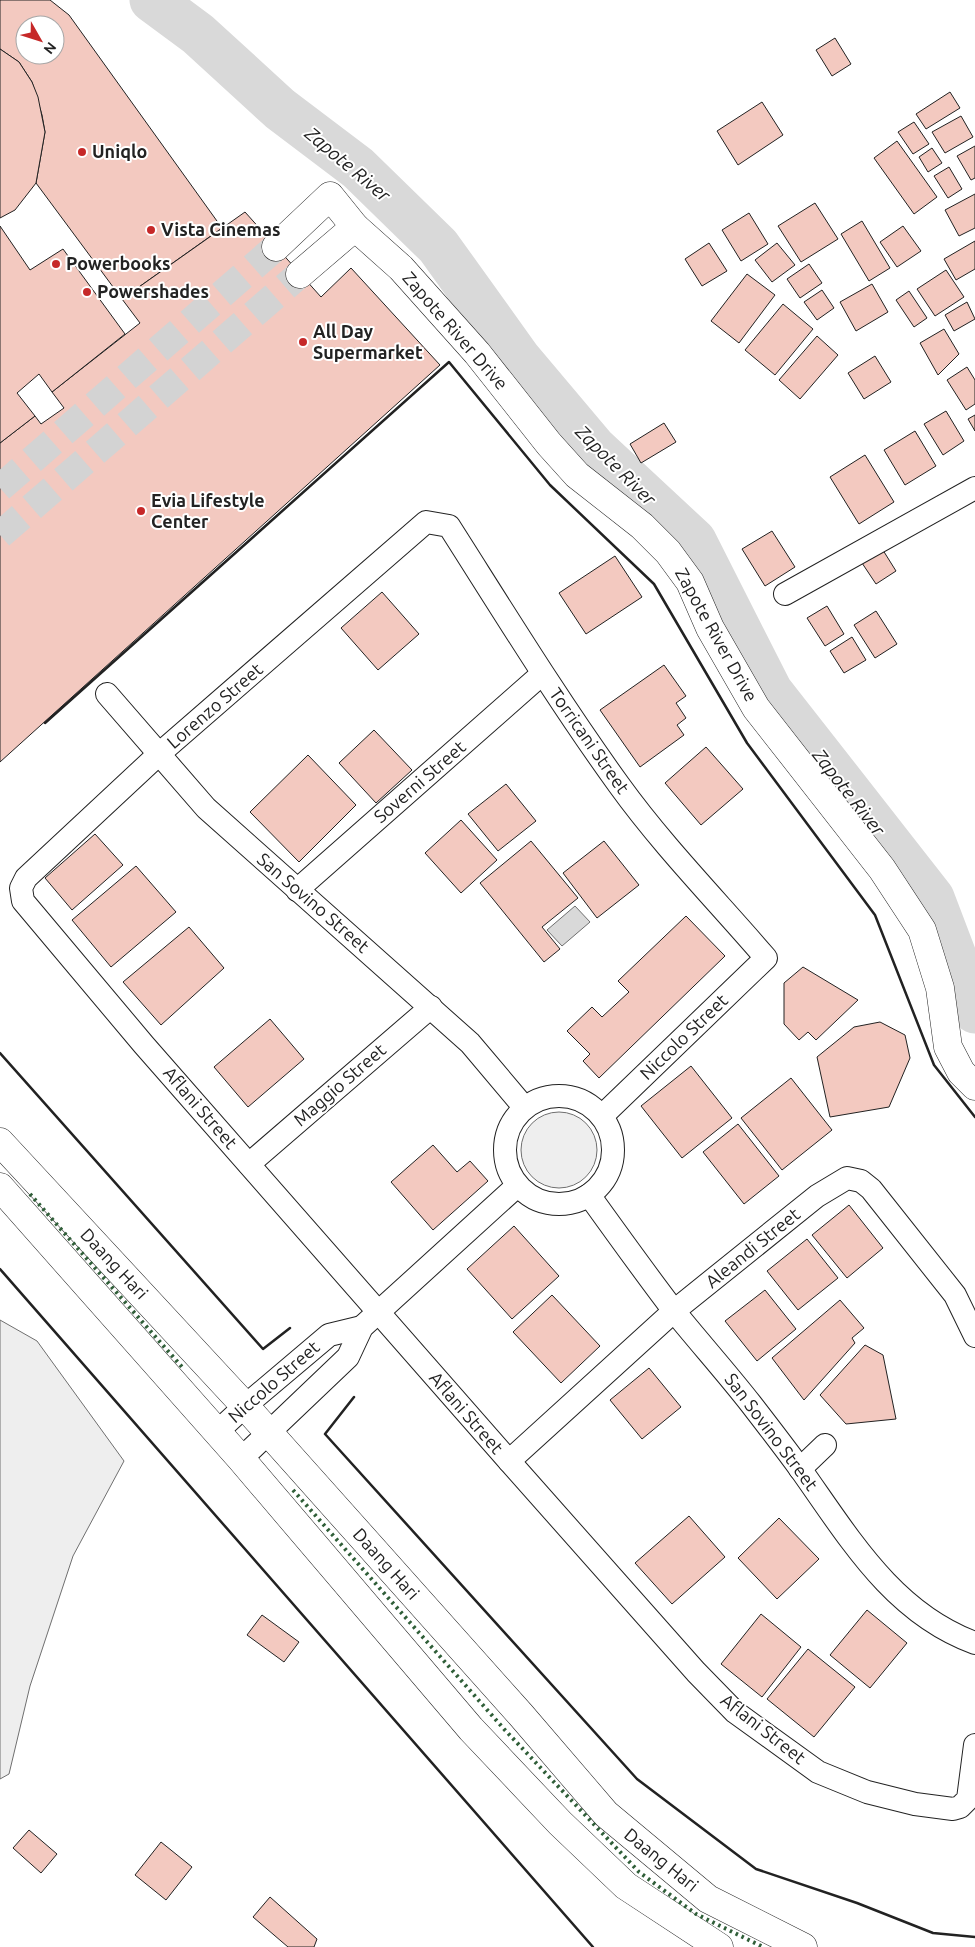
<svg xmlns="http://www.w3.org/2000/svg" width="975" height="1947" font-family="Ubuntu,sans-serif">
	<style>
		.green { fill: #eee; stroke: #6f6f6f }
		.water { fill: #d9d9d9; stroke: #6f6f6f }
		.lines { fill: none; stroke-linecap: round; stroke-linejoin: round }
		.river { stroke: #d9d9d9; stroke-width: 45 }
		.building { fill: #f3c9c0; stroke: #222; fill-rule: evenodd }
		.secondary-tunnel { stroke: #d3d3d3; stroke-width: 28; stroke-dasharray: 28 14; stroke-linecap: butt }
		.street-casing { stroke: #222; stroke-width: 24 }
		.secondary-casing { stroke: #222; stroke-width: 29 }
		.primary-casing { stroke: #222; stroke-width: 29 }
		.street { stroke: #fff; stroke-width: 22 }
		.secondary { stroke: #fff; stroke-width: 28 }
		.primary { stroke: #fff; stroke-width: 28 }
		.hedge { stroke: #2f5e38; stroke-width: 4; stroke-dasharray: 2.5 4; stroke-linecap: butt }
		.wall { stroke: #222; stroke-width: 2.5 }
		.poi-dot { fill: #c62828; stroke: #fff; stroke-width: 2 }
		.labels { text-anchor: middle; stroke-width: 4; stroke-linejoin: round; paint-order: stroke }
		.poi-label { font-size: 18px; font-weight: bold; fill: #222; stroke: #fff; text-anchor: start }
		.street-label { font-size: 18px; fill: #222; stroke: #fff }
		.water-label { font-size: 19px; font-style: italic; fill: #222; stroke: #fff }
	</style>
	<rect width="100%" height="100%" fill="#fff"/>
	<!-- green -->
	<g class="green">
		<circle cx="559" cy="1150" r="38"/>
		<polygon points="0,1320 37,1341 124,1461 73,1556 30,1686 9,1774 0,1779"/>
	</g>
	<!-- water -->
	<polygon class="water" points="575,906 590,922 562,946 547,930"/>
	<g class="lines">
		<!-- river -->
		<polyline class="river" points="152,0 198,34 280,109 358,168 438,246 519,359 594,448 694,541 770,691 932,898 975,1011"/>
	</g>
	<!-- building -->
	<g class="building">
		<path d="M0,0h50l19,15 153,213 -100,71 -86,-116 9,-51 -3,-17 -10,-33 -13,-20 -19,-13zM25,25h30v30h-30z"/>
		<polygon points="835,38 851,64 832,76 816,50"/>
		<polygon points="0,49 19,62 32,82 38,97 45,132 36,183 15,210 0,218"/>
		<polygon points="950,92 960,108 926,129 916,114"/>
		<polygon points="762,102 783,135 738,165 717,131"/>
		<polygon points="961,116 973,137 945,153 932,132"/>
		<polygon points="914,122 929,144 913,154 898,132"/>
		<polygon points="897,141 937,197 914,214 874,158"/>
		<polygon points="975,146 975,178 971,180 957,156"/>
		<polygon points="932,148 942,163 928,172 919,157"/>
		<polygon points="949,167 962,189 948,198 934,176"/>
		<polygon points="975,194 975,228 959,236 945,210"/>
		<polygon points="815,203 838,239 801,262 778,226"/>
		<polygon points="245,212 321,297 351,268 440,365 0,762 0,443 35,416 41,424 64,408 52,392 140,323 122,299"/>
		<polygon points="749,213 768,244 741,261 722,230"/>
		<polygon points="862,221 890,268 869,281 841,234"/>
		<polygon points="0,226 30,270 63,249 125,334 52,392 39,374 17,393 35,416 0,443"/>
		<polygon points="903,226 921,251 897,267 880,242"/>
		<polygon points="975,241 975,269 956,280 944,259"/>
		<polygon points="709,243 727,271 702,286 685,259"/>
		<polygon points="777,243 795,265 772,282 755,260"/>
		<polygon points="809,264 822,283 800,298 787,279"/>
		<polygon points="946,270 964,297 935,316 917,289"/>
		<polygon points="747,274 775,295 739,343 711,321"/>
		<polygon points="872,284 888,312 856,331 840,302"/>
		<polygon points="822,290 834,308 817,320 804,302"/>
		<polygon points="909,291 927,318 914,327 896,300"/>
		<polygon points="967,302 975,319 954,331 945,315"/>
		<polygon points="783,304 813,329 775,375 745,350"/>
		<polygon points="944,329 959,354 938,375 920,343"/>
		<polygon points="817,336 838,355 800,399 779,380"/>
		<polygon points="875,356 891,382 864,399 848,373"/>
		<polygon points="967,367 975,380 975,404 966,410 947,380"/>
		<polygon points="946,411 964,441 943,455 924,424"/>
		<polygon points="975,415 975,431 968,419"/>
		<polygon points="664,423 676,442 641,463 630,444"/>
		<polygon points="915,431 936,466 905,485 884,450"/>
		<polygon points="865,455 894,502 859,524 830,477"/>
		<polygon points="772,531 795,567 765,586 742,549"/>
		<polygon points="881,547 896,571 876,584 860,560"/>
		<polygon points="615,556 642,597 586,634 559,593"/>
		<polygon points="382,592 419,634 378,670 341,628"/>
		<polygon points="827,606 844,634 825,646 807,618"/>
		<polygon points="876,611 897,644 875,658 854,625"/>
		<polygon points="852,637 866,660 844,673 830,651"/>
		<polygon points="664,665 686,696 676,703 686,718 677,725 684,735 640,767 600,710"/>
		<polygon points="374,730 412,770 376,803 339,763"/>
		<polygon points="706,747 743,789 701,825 665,783"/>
		<polygon points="308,755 356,805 299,862 250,812"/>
		<polygon points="506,784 536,821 498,851 468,814"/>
		<polygon points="461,820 497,860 461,893 425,853"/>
		<polygon points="95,834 123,865 72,910 45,878"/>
		<polygon points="531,841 578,898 542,927 560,949 544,962 480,883"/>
		<polygon points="604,841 639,885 597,918 563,873"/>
		<polygon points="136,866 176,912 111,967 72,920"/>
		<polygon points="686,916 725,956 599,1078 583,1061 590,1054 567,1031 592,1007 602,1017 629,992 618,981"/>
		<polygon points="189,927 224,968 161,1025 123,982"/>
		<polygon points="803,967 858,1000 816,1040 808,1032 799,1040 784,1024 784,983"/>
		<polygon points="270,1019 304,1059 248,1107 214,1067"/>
		<polygon points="880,1022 905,1035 910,1058 889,1107 830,1117 817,1057 854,1027"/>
		<polygon points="691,1066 732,1118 682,1158 641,1106"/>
		<polygon points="791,1078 832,1130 782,1170 741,1118"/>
		<polygon points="738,1124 779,1176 744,1204 703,1152"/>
		<polygon points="433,1145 457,1172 470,1161 488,1181 433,1230 391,1182"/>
		<polygon points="849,1205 883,1248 847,1278 812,1235"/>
		<polygon points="514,1226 559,1276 512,1319 467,1269"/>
		<polygon points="807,1239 838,1278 798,1310 767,1271"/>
		<polygon points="765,1290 796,1329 757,1361 725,1321"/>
		<polygon points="552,1295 600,1346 561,1383 513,1332"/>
		<polygon points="840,1300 864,1328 852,1338 855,1343 804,1400 772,1358"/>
		<polygon points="865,1345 883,1355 896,1419 846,1424 820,1395"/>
		<polygon points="649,1368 681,1407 642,1439 610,1400"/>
		<polygon points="689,1516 725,1557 672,1604 635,1563"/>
		<polygon points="779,1518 819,1559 777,1599 738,1558"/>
		<polygon points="867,1610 907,1643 870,1688 830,1655"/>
		<polygon points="761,1614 801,1647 762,1697 721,1664"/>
		<polygon points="262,1615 299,1642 284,1662 247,1635"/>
		<polygon points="808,1649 855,1687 814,1737 767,1699"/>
		<polygon points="29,1830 57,1854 41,1873 13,1848"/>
		<polygon points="161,1842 192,1867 166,1900 135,1875"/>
		<polygon points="270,1897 317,1939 314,1947 288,1947 253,1917"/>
	</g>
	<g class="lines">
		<!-- secondary-tunnel -->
		<g class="secondary-tunnel">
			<polyline points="0,488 276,247"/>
			<polyline points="0,535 300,274"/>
		</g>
		<!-- street casing -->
		<g class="street-casing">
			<g id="street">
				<polyline points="785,594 975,488"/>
				<polyline points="107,694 206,808 470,1043 524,1107"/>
				<polyline points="297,890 542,674"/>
				<circle cx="559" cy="1150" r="54"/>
				<path d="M602,1116l164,-158c-49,-57 -103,-112 -147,-173 -60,-83 -114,-171 -170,-259l-23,-4 -267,232 -133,124 -5,10 2,13 121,144 365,416 187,211 39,40 83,60 49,20 48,12 38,5 7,-2 8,-8 7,-54"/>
				<polyline points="249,1164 431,1007"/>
				<path d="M589,1195c28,39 56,78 85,116 25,31 52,61 77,93 17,22 34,44 50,66 49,69 92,143 174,173"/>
				<polyline points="217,1432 245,1406 329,1335 362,1327"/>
				<polyline points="241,1459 348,1357 362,1327 517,1186"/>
				<polyline points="509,1461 674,1311 817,1196 847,1178 861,1181 871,1189 955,1295 975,1336"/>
				<polyline points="800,1469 825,1445"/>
			</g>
		</g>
		<!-- secondary casing -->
		<g class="secondary-casing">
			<g id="secondary">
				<polyline points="276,247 330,196 355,227 401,268 477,353 549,444 577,475 642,526 668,552 690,582 710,628 756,708 882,869 922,930 940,988 948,1047 961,1072 975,1086"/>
				<polyline points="300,274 355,227"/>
			</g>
		</g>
		<!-- primary casing -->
		<g class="primary-casing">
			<g id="primary">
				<polyline points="0,1142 245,1406 521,1715 606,1814 708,1899 803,1947"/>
				<polyline points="0,1187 241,1459 471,1729 560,1823 626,1886 719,1947"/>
			</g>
		</g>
		<!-- street -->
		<use href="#street" class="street"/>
		<!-- secondary -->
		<use href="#secondary" class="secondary"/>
		<!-- primary -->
		<use href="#primary" class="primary"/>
		<!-- hedge -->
		<g class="hedge">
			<polyline points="30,1194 182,1367"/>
			<polyline points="293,1490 504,1729 639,1872 696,1914 763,1947"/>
		</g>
		<!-- wall -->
		<g class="wall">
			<polyline points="45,723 449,362 550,485 654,584 747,743 875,915 934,1065 975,1117"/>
			<polyline points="0,1053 263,1349 290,1328"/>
			<polyline points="0,1269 593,1947"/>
			<polyline points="354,1397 325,1434 637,1779 756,1869 857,1903 933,1933 975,1937"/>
		</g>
	</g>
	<!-- markers -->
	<g class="poi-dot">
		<circle cx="82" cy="152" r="5"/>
		<circle cx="151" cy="230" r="5"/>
		<circle cx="56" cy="264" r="5"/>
		<circle cx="87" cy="292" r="5"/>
		<circle cx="303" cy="342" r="5"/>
		<circle cx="141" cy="511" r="5"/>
	</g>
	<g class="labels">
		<!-- poi labels -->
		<g class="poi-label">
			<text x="92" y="158">Uniqlo</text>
			<text x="161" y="236">Vista Cinemas</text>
			<text x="66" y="270">Powerbooks</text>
			<text x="97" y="298">Powershades</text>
			<text x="313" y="338">All Day<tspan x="313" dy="21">Supermarket</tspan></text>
			<text x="151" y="507">Evia Lifestyle<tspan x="151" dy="21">Center</tspan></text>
		</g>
		<!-- street labels -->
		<g class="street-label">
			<text transform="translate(455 331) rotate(49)" y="6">Zapote River Drive</text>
			<text transform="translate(716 635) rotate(61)" y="6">Zapote River Drive</text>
			<text transform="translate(215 706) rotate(-41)" y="6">Lorenzo Street</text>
			<text transform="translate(589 741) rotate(55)" y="6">Torricani Street</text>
			<text transform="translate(420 782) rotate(-41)" y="6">Soverni Street</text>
			<text transform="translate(313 903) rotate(41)" y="6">San Sovino Street</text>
			<text transform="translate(684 1037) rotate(-44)" y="6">Niccolo Street</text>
			<text transform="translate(340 1085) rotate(-41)" y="6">Maggio Street</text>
			<text transform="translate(200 1108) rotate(49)" y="6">Aflani Street</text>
			<text transform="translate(753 1248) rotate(-39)" y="6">Aleandi Street</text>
			<text transform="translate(114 1264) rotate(47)" y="6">Daang Hari</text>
			<text transform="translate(274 1382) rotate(-41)" y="6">Niccolo Street</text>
			<text transform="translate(466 1413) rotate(49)" y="6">Aflani Street</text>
			<text transform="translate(771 1432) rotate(53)" y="6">San Sovino Street</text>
			<text transform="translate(386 1564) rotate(48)" y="6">Daang Hari</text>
			<text transform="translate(763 1729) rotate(38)" y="6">Aflani Street</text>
			<text transform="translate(661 1860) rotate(39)" y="6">Daang Hari</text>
		</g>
		<!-- water labels -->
		<g class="water-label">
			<text transform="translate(348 164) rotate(40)" y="7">Zapote River</text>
			<text transform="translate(616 465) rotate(45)" y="7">Zapote River</text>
			<text transform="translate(849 792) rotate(52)" y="7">Zapote River</text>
		</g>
	</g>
	<!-- north arrow -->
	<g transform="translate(40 40) rotate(129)"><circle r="24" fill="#ffffff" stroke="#a7a7a7"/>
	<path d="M0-4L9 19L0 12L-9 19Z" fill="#c62828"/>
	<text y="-8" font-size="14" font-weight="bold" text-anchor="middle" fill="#222222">N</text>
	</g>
</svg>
